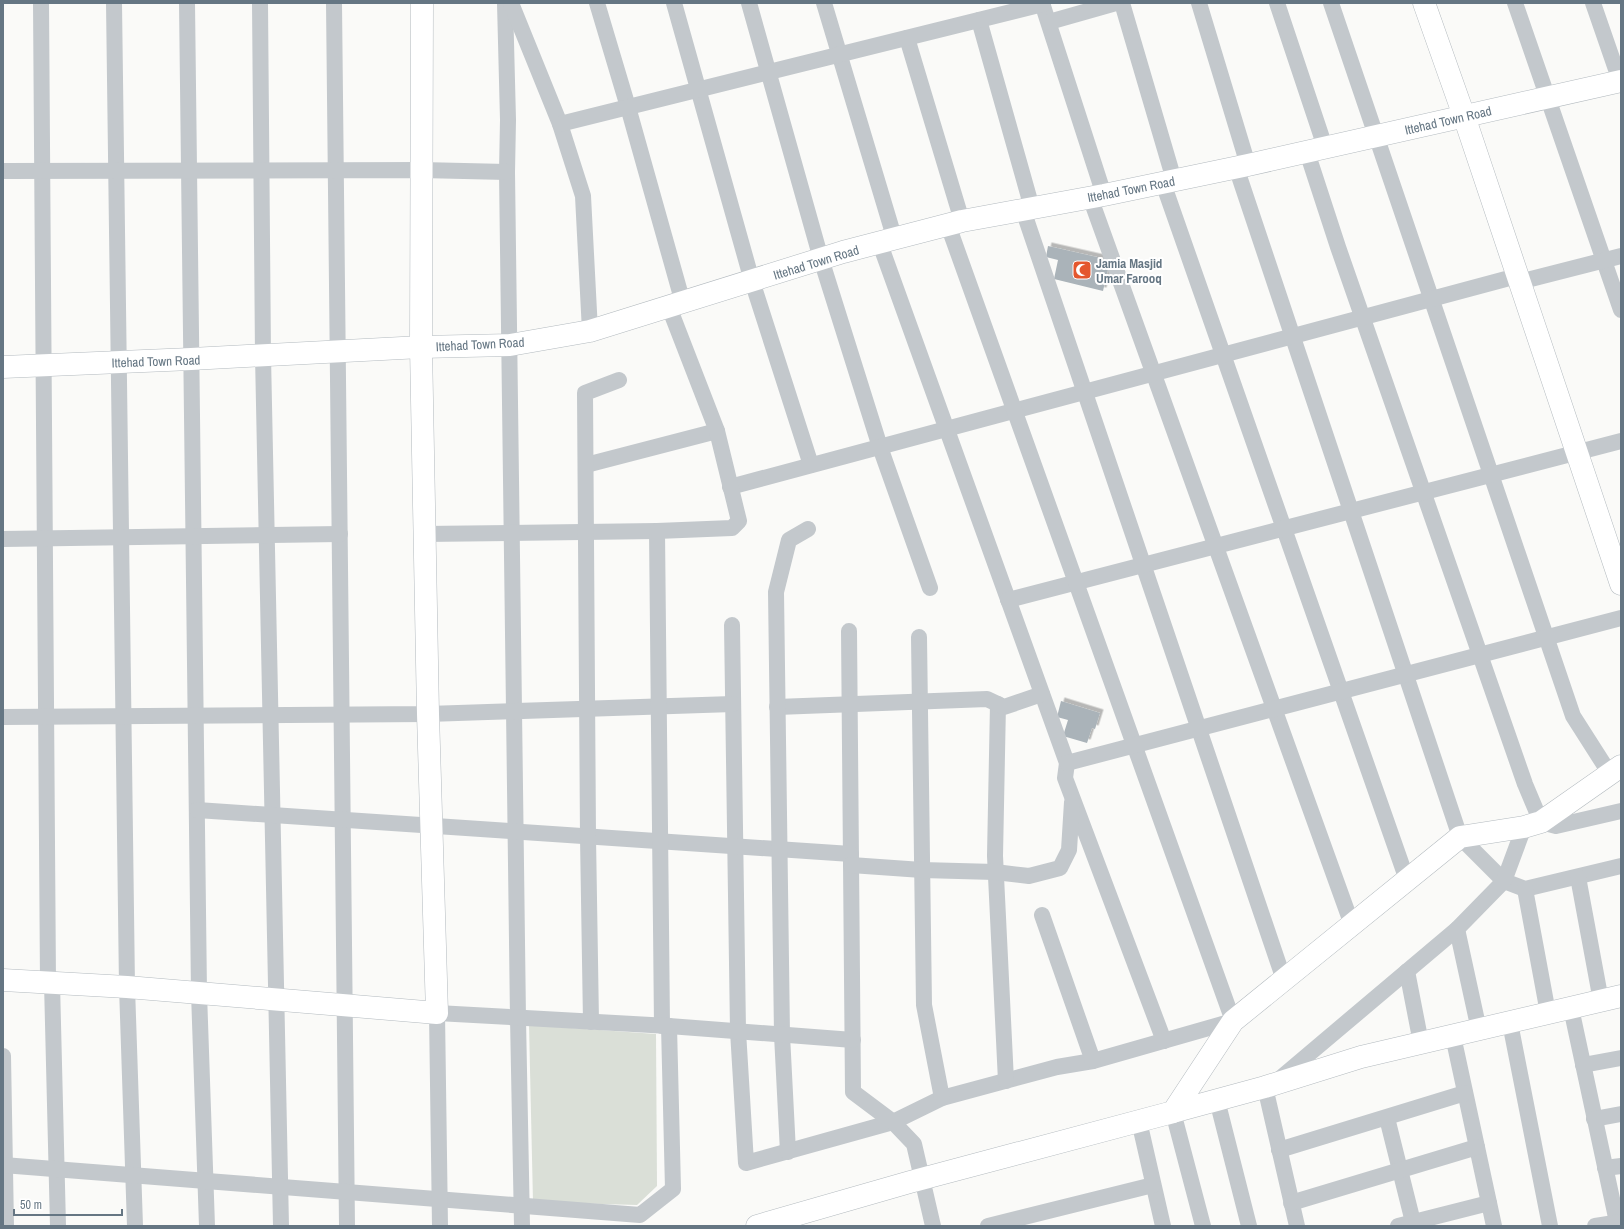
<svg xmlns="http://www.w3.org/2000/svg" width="1624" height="1229" font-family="'Archivo Narrow',sans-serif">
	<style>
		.green { fill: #dadfd7 }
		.building { fill: #aab3b9; filter: url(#shadow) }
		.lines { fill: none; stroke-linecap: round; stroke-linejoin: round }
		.secondary-casing { stroke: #b3babf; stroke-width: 23 }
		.street { stroke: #c3c8cc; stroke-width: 16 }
		.secondary { stroke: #fff; stroke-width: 22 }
		.labels { text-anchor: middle; stroke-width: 4; stroke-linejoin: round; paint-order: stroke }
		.street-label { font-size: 13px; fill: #657683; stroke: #fff }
		.poi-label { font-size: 13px; font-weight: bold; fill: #657683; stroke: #fff; text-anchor: start }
	</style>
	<defs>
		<filter id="shadow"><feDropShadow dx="3.5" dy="-3.5" stdDeviation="0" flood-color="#0004"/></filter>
	</defs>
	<rect width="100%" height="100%" fill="#fafaf8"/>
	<!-- green -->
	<polygon class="green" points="529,1025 656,1034 657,1186 637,1205 533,1202"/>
	<!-- building -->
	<g class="building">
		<polygon points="1048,246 1110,260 1103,291 1054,279 1058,260 1046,257"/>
		<polygon points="1061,701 1100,713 1095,729 1092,728 1087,743 1063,736 1068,720 1057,717"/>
	</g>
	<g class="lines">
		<!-- secondary casing -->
		<g class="secondary-casing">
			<g id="secondary">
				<polyline points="1424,3 1464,116 1621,584"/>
				<polyline points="3,367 191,359 421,347 510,345 590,331 843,252 962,221 1104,195 1248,165 1621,81"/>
				<polyline points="3,980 127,987 437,1013 428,714 421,347 422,3"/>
				<polyline points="1173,1112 1265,1087 1361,1057 1621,996"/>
				<polyline points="757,1226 910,1182 1173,1112 1233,1021 1460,837 1524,827 1541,822 1621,766"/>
			</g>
		</g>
		<!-- street -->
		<g class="street">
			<polyline points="41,3 48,983"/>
			<polyline points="114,3 127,987 135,1226"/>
			<polyline points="187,3 199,993 207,1226"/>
			<polyline points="260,3 263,356 281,1226"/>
			<polyline points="334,3 347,1226"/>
			<polyline points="505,3 508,120 507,172 518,1018 522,1226"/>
			<polyline points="511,3 560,124 583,196 590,331"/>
			<polyline points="597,3 628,107 683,303"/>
			<polyline points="674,3 752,281 811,465"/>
			<polyline points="749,3 821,259 880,447 930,588"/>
			<polyline points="824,3 895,240"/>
			<polyline points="1042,3 1104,195"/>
			<polyline points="1122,3 1174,180"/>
			<polyline points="1199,3 1248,165"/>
			<polyline points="1277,3 1325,147"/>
			<polyline points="1331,3 1573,716 1610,774"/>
			<polyline points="1515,3 1621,310"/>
			<polyline points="1593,3 1621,84"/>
			<polyline points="979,20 1032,208"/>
			<polyline points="1049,22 1116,3"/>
			<polyline points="907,38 962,221"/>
			<polyline points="560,124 1043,4"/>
			<polyline points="1307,152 1338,247 1525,784 1541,822 1556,826 1621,811"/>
			<polyline points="1236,167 1460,837 1504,881 1525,889 1621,866"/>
			<polyline points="3,171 421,170 507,172"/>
			<polyline points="1163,183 1407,880"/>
			<polyline points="1090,197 1352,925"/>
			<polyline points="1023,210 1284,980"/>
			<polyline points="880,244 1067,763 1065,778 1164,1041"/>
			<polyline points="1519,282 1621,256"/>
			<polyline points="586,465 717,431"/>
			<polyline points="730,487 1517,276"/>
			<polyline points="424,534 657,531"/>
			<polyline points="3,539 340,534"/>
			<polyline points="1008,600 1621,441"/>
			<polyline points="732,625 738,1031 746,1163 893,1122 942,1098 1057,1067 1093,1061 1233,1021 948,225"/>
			<polyline points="849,631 853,1092 893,1122 914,1144 933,1226"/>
			<polyline points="919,637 924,1005 942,1098"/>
			<polyline points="998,704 995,856 1006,1081"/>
			<polyline points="777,707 987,699 1004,707 1042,694"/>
			<polyline points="3,717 428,714 733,704"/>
			<polyline points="1067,763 1621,618"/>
			<polyline points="197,810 851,854"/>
			<polyline points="851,865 922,870 995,872 1029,876 1060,868 1069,850 1072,802"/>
			<polyline points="1578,877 1601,1001"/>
			<polyline points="1525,889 1548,1013"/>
			<polyline points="1042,915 1093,1061"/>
			<polyline points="1457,929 1479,1030"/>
			<polyline points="1407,971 1421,1043"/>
			<polyline points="52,983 58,1226"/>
			<polyline points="1571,1008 1617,1222"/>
			<polyline points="591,1022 588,837 585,393 619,380"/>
			<polyline points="1510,1023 1550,1226"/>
			<polyline points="662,1026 657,531 732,528 739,521 717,431 669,307"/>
			<polyline points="1453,1036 1494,1226"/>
			<polyline points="3,1056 6,1226"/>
			<polyline points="1583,1065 1621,1058"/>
			<polyline points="1277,1081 1457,929 1504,881 1524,827"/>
			<polyline points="1265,1087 1297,1226"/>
			<polyline points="1217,1100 1249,1226"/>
			<polyline points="1173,1112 1203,1226"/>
			<polyline points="1387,1118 1413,1222"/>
			<polyline points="1594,1119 1621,1114"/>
			<polyline points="1139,1121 1163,1226"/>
			<polyline points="1279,1150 1465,1093"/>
			<polyline points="788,1152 782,1035 776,592 789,540 808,529"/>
			<polyline points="3,1165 640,1215 673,1189 669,1026"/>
			<polyline points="1605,1168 1621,1166"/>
			<polyline points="1291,1203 1477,1147"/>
			<polyline points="440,1226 437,1013 669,1026 853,1040"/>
			<polyline points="988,1226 1153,1185"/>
			<polyline points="1398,1226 1489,1203"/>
			<polyline points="1595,1226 1621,1222"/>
		</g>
		<!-- secondary -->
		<use href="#secondary" class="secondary"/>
	</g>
	<!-- icons -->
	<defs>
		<g id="mosque-square" transform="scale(1)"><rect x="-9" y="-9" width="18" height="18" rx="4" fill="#e4572e" stroke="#fff"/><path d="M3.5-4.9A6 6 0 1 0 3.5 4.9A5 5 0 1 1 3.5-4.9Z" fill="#fff"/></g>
	</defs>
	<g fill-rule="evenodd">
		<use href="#mosque-square" x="1082" y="270"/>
	</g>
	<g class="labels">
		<!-- street labels -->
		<g class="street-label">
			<text transform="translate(1448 120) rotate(-13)" y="5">Ittehad Town Road</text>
			<text transform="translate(1131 189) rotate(-11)" y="5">Ittehad Town Road</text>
			<text transform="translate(816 262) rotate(-17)" y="5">Ittehad Town Road</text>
			<text transform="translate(480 344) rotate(-3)" y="5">Ittehad Town Road</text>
			<text transform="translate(156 361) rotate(-2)" y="5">Ittehad Town Road</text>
		</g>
		<!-- poi labels -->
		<g class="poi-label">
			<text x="1096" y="268">Jamia Masjid<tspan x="1096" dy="15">Umar Farooq</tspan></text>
		</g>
	</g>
	<!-- border -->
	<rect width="1624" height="1229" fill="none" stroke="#657683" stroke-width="8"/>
	<!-- scale -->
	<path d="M14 1209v6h108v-6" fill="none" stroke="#657683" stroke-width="2"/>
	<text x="20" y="1209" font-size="12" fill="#657683" stroke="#ffffff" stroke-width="3" paint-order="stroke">50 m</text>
</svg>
